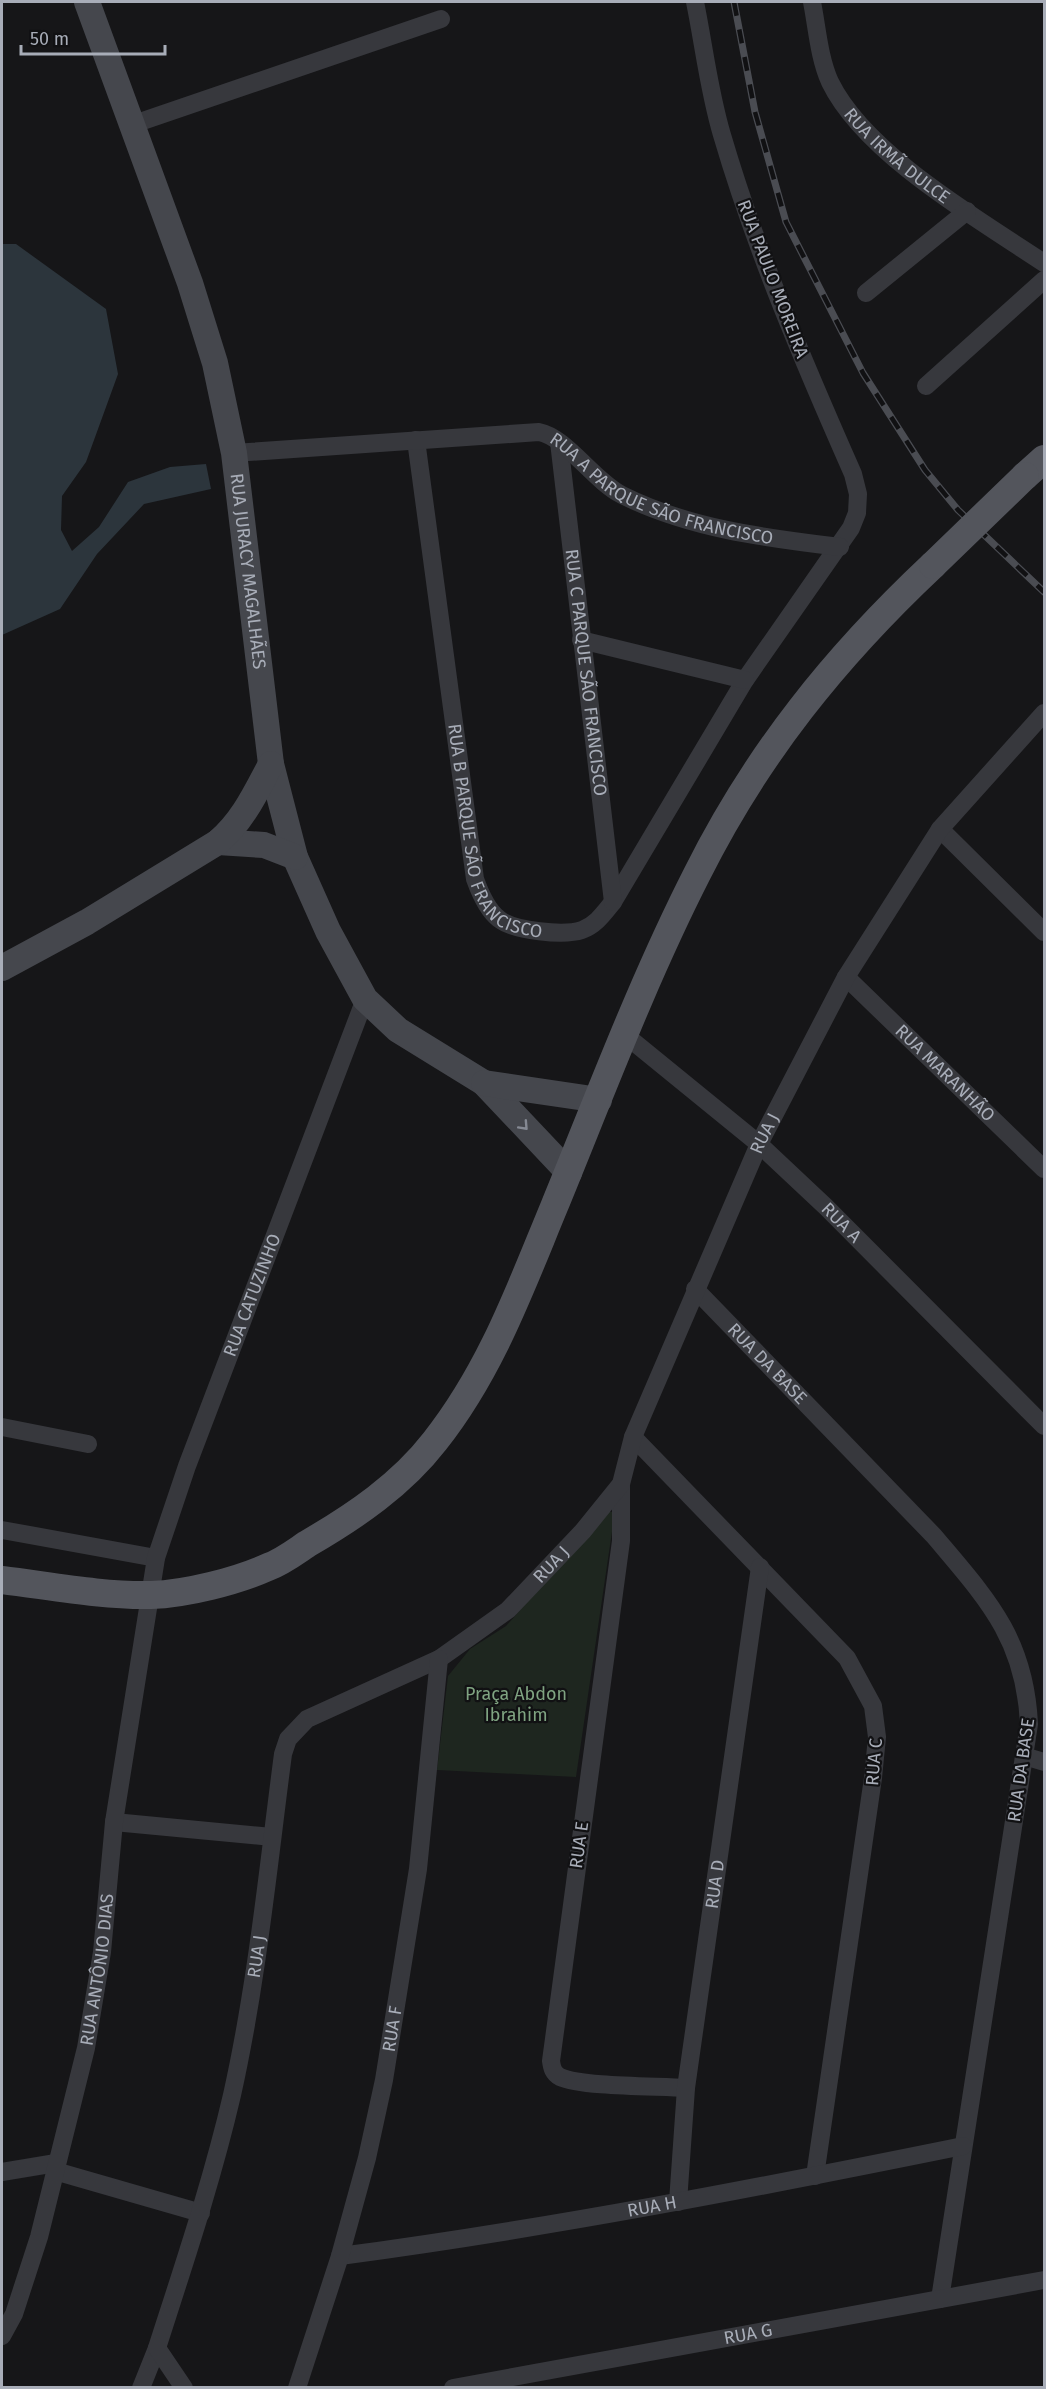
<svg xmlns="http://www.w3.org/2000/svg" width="1046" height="2389" font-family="'Fira Sans',sans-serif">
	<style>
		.green { fill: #1e261f }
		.water { fill: #2c353c }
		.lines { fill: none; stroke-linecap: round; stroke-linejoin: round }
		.street { stroke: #37383d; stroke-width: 18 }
		.secondary { stroke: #45474d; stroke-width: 26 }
		.primary { stroke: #53555c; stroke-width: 28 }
		.rail-casing { stroke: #4a4c52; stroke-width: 7 }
		.rail { stroke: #111113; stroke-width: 4.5; stroke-dasharray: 14; stroke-linecap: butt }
		.primary-bridge { stroke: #53555c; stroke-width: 28 }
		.oneway { stroke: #858993 }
		.labels { text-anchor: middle; stroke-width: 4.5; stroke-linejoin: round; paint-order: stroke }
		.street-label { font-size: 18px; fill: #a8adb8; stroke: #111113 }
		.park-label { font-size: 18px; fill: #7fa381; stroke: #111113 }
	</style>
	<rect width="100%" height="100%" fill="#161618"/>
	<!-- green -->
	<polygon class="green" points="607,1512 612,1512 614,1518 576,1777 437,1770 448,1676 470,1649 506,1626 515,1616 601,1515"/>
	<!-- water -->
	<polygon class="water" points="2,244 16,244 106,309 118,374 86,462 62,496 61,530 72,551 99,527 128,482 170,467 206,464 211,489 144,504 97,554 60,609 2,635"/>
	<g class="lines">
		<!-- street -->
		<g class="street">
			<path id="s1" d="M812,2c5,25 7,56 18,80 35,72 148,137 214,181"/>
			<polyline points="131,125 441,19"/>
			<polyline points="866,293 967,211"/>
			<polyline points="926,386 1044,280"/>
			<path id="s2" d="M416,440l59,439c5,14 12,31 24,40 15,12 65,17 83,11 14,-5 22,-17 31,-28l132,-222 106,-152 6,-15 1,-19 -5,-20c-49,-111 -97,-223 -131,-339 -13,-43 -18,-89 -27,-133"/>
			<path id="s3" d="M559,442l54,460"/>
			<path id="s4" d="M234,453l305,-21c27,5 55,49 83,63 68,34 144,43 218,52"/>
			<polyline points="581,640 745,680"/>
			<polyline points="940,829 1044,932"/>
			<path id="s5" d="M846,977l198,192"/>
			<path id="s6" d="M624,1034l135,110 67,63 218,219"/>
			<path id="s7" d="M695,1289l239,247c53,63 91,102 95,188l-89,575"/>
			<polyline points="2,1427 88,1444"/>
			<polyline points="633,1437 847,1658 873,1706 877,1737 873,1778 815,2176"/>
			<path d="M621,1484v57l-70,520c1,7 2,12 9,16 22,10 97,9 126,11"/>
			<polyline points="2,1530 156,1558"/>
			<polyline points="1024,1756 1044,1762"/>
			<polyline points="114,1822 272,1837"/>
			<polyline points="55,2171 201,2213"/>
			<polyline points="2,2172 56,2163"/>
			<path id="s8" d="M678,2202l8,-114 74,-521"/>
			<path id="s9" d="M340,2256c210,-28 416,-68 623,-110"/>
			<path id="s10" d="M2,2336l12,-22 25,-77 47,-189 16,-96 12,-130 42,-264 31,-92 178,-467"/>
			<polyline points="141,2388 157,2348"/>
			<path id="s11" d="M184,2388l-27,-40c27,-84 55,-167 75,-253 25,-112 36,-227 51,-341l5,-15 19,-20 132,-60 69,-49 75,-79 38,-47 12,-47 126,-293 87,-167 94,-148 104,-116"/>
			<path id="s12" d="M297,2388l43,-132 27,-98 17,-78 34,-211 21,-210"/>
			<path id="s13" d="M453,2388l591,-108"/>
		</g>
		<!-- secondary -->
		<g class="secondary">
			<path id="s14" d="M87,2l103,281 25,80 19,90 37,311 24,93 33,74 37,68 33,31 86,53 85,90"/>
			<polyline points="218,842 264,845 295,857"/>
			<path d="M2,968l85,-46 131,-80c25,-21 38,-50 53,-78"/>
			<polyline points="484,1083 599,1100"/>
		</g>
		<!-- primary -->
		<g class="primary">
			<polyline points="1025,476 1044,459"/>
			<path d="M2,1580c49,6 100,16 149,15 35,-1 86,-14 117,-28 14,-5 27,-15 39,-23 48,-28 94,-59 128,-103 56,-71 85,-152 119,-234 46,-112 88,-225 143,-333 60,-120 138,-217 236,-309"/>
		</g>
		<!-- rail casing -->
		<g class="rail-casing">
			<polyline id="rail" points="734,2 755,112 786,222 863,373 925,470 958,510 1044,592"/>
		</g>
		<!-- rail -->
		<use href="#rail" class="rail"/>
		<!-- primary-bridge -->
		<polyline class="primary-bridge" points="933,565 1025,476"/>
	</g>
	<!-- one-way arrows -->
	<defs><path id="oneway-chevron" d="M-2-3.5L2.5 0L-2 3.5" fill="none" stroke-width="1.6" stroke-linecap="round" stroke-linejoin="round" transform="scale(1.5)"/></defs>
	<use class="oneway" href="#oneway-chevron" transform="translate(524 1126) rotate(47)"/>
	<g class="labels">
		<!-- street labels -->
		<g class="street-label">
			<text dy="6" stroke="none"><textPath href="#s1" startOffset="183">RUA IRMÃ DULCE</textPath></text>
			<text transform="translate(773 279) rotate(69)" y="6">RUA PAULO MOREIRA</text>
			<text dy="6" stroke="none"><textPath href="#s4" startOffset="444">RUA A PARQUE SÃO FRANCISCO</textPath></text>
			<text dy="6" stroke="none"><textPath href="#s14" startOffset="594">RUA JURACY MAGALHÃES</textPath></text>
			<text dy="6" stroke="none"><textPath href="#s3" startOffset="232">RUA C PARQUE SÃO FRANCISCO</textPath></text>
			<text dy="6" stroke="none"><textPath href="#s2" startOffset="411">RUA B PARQUE SÃO FRANCISCO</textPath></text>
			<text dy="6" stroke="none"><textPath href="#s5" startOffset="138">RUA MARANHÃO</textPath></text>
			<text dy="6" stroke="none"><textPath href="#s11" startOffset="1479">RUA J</textPath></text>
			<text dy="6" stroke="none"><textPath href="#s6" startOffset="288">RUA A</textPath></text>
			<text dy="6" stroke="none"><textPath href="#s10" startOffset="1076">RUA CATUZINHO</textPath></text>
			<text dy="6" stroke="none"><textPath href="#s7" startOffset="104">RUA DA BASE</textPath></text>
			<text dy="6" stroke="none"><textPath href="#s11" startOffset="993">RUA J</textPath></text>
			<text transform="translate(874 1762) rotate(-85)" y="6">RUA C</text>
			<text transform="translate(1021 1770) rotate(-82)" y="6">RUA DA BASE</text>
			<text transform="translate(579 1845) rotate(-82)" y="6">RUA E</text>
			<text dy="6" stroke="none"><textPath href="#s8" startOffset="320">RUA D</textPath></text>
			<text dy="6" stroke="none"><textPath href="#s11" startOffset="453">RUA J</textPath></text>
			<text dy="6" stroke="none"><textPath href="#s10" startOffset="380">RUA ANTÔNIO DIAS</textPath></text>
			<text dy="6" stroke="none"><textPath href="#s12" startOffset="372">RUA F</textPath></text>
			<text dy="6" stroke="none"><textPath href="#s9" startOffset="316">RUA H</textPath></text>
			<text dy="6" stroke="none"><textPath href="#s13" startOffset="300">RUA G</textPath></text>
		</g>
		<!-- park labels -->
		<g class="park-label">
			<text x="516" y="1700">Praça Abdon<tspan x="516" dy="21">Ibrahim</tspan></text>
		</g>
	</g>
	<!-- border -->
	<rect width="1046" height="2389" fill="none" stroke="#a8adb8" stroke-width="6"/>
	<!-- scale -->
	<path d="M21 45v9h144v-9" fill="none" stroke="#a8adb8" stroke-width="3"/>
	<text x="30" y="45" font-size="18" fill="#a8adb8" stroke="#111113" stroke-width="4.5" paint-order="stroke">50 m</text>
</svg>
